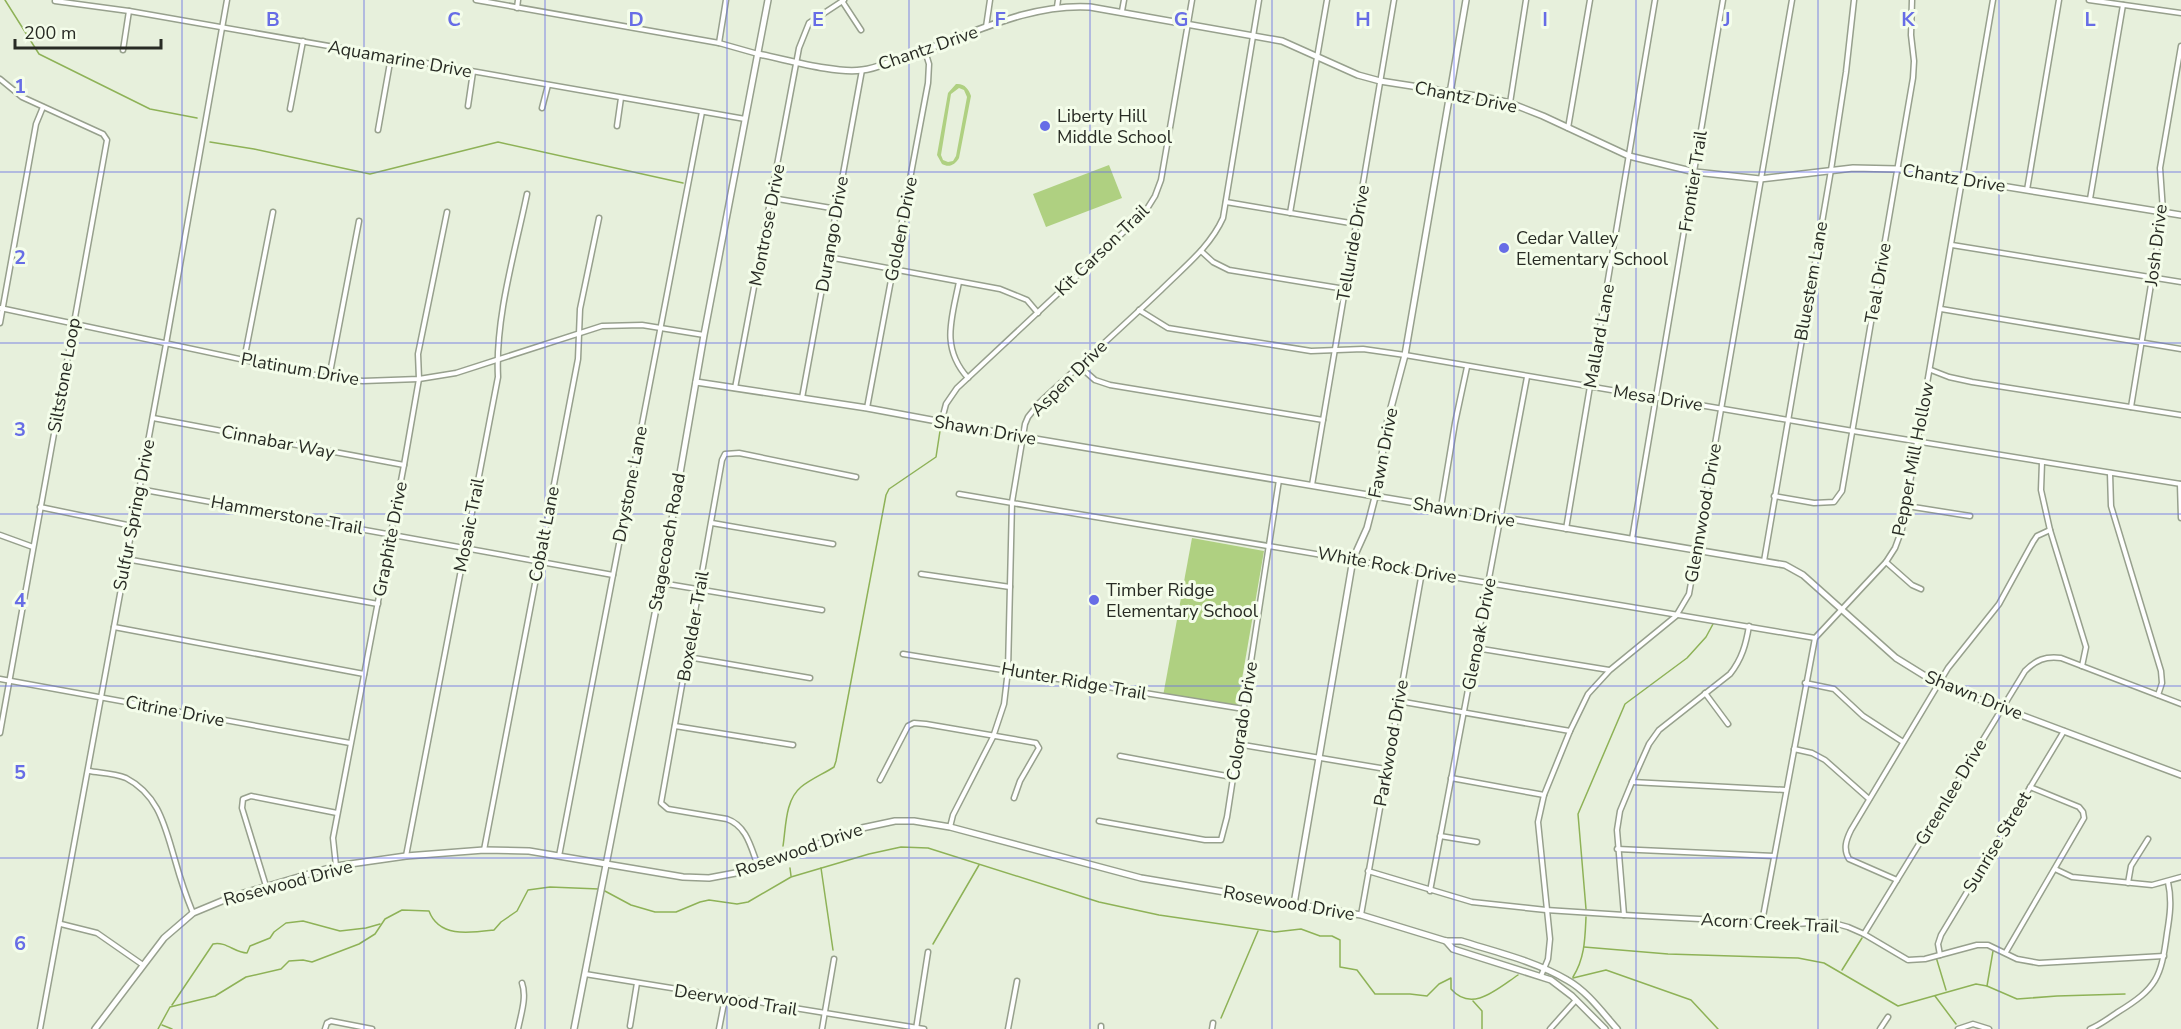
<svg xmlns="http://www.w3.org/2000/svg" width="2181" height="1029" font-family="'Nunito Sans',sans-serif">
	<style>
		.green { fill: #afd081; fill-rule: evenodd }
		.lines { fill: none; stroke-linecap: round; stroke-linejoin: round }
		.stream { stroke: #8eb257; stroke-width: 1.5 }
		.street-casing { stroke: #97a08d; stroke-width: 7 }
		.secondary-casing { stroke: #97a08d; stroke-width: 8 }
		.street { stroke: #fff; stroke-width: 4 }
		.secondary { stroke: #fff; stroke-width: 5 }
		.grid { fill: none; stroke: #676de6; stroke-width: 1.5; stroke-opacity: 0.55 }
		.poi-dot { fill: #676de6; stroke: #f4fdea; stroke-width: 2 }
		.labels { text-anchor: middle; stroke-width: 6; stroke-linejoin: round; paint-order: stroke }
		.street-label { font-size: 18px; fill: #282b24; stroke: #f4fdea }
		.poi-label { font-size: 18px; fill: #282b24; stroke: #f4fdea; text-anchor: start }
		.grid-label { font-size: 20px; text-anchor: middle; font-weight: bold; fill: #676de6; stroke: #f4fdea; stroke-width: 6; stroke-linejoin: round; paint-order: stroke }
	</style>
	<rect width="100%" height="100%" fill="#e7f0dc"/>
	<!-- green -->
	<g class="green">
		<path d="M956,84c8,-1 13,5 15,12l-12,62c-4,7 -10,10 -17,6l-5,-9 11,-62zM959,88l5,2 3,7 -11,59 -3,5 -5,1 -5,-2 -2,-5 10,-61z"/>
		<polygon points="1109,165 1122,198 1046,227 1033,194"/>
		<polygon points="1192,538 1264,551 1237,708 1163,696"/>
	</g>
	<g class="lines">
		<!-- stream -->
		<g class="stream">
			<polyline points="5,0 39,54 150,109 197,118"/>
			<polyline points="210,142 254,149 370,174 498,142 683,183"/>
			<path d="M783,846c3,-19 2,-46 18,-59 10,-8 22,-13 33,-20l2,-6 50,-266 3,-6 47,-32 4,-26"/>
			<polyline points="790,868 791,876"/>
			<polyline points="821,868 833,950"/>
			<path d="M603,890l28,15 24,7h21l24,-10 9,-2 28,4 11,-2 43,-25 78,-23 32,-7 27,1 171,54 60,13 116,17 26,-3 19,7h12l8,4v27l17,3 18,24h35l17,2 12,-12 12,-6v11c21,24 46,0 67,-14"/>
			<polyline points="1586,909 1578,814 1625,704 1687,658 1706,637 1713,624"/>
			<polyline points="933,944 979,865"/>
			<polyline points="1584,947 1668,954 1798,958 1824,963 1898,1006 1976,984 1987,986 1993,951"/>
			<polyline points="1936,957 1946,990"/>
			<polyline points="1842,970 1862,938"/>
			<path d="M1573,977c12,-19 12,-39 13,-60"/>
			<polyline points="1573,978 1606,970 1691,1000 1718,1029"/>
			<polyline points="1987,986 2017,999 2057,996 2125,994"/>
			<polyline points="1935,996 1956,1024"/>
			<polyline points="1473,1001 1482,1011 1482,1029"/>
			<path d="M172,1005l41,-61c13,-3 22,9 34,9l3,-7 20,-8 4,-6 12,-9 17,-2 37,10 26,-3 14,-4"/>
			<polyline points="1221,1018 1258,931"/>
			<polyline points="162,1025 172,1029"/>
			<path d="M158,1029l12,-22 45,-11 31,-19 35,-8 8,-8 14,-1 9,2 47,-18 16,-10 10,-15 17,-9 27,1c10,27 41,22 65,19l7,-8 16,-11 11,-21 22,-3 49,2"/>
		</g>
		<!-- street casing -->
		<g class="street-casing">
			<g id="street">
				<polyline points="476,0 719,43 758,54"/>
				<polyline points="2089,0 2181,13"/>
				<polyline points="55,1 129,11 745,119"/>
				<polyline points="842,1 861,30"/>
				<polyline points="1057,7 1058,0"/>
				<polyline points="517,8 518,0"/>
				<polyline points="1122,11 1124,0"/>
				<polyline points="986,27 990,0"/>
				<polyline points="719,43 726,0"/>
				<polyline points="123,50 129,11"/>
				<polyline points="0,79 22,97 103,134 107,140 0,733"/>
				<polyline points="1510,103 1526,0"/>
				<polyline points="468,106 473,72"/>
				<polyline points="542,108 548,85"/>
				<polyline points="290,109 303,41"/>
				<polyline points="617,126 621,98"/>
				<polyline points="1568,128 1590,0"/>
				<polyline points="378,130 391,57"/>
				<polyline points="2027,190 2059,0"/>
				<polyline points="772,198 837,209"/>
				<polyline points="2090,199 2123,5"/>
				<polyline points="1226,202 1356,224"/>
				<polyline points="1290,213 1327,0"/>
				<polyline points="1952,245 2181,282"/>
				<polyline points="1201,251 1213,262 1229,270 1345,289"/>
				<polyline points="828,257 1000,289 1027,300 1038,313"/>
				<path d="M959,282c-7,36 -19,65 9,96"/>
				<polyline points="0,308 329,378 363,381 419,379 456,373 602,326 642,325 704,335"/>
				<polyline points="1941,309 2181,349"/>
				<polyline points="1139,310 1168,328 1311,351 1363,349 1405,355 1853,431 2181,484"/>
				<polyline points="0,323 36,124 43,107"/>
				<polyline points="244,360 273,212"/>
				<polyline points="1079,366 1095,380 1110,385 1323,420"/>
				<polyline points="1931,370 1949,377 1972,382 2181,415"/>
				<polyline points="329,378 359,221"/>
				<polyline points="735,388 799,48 809,23 844,0"/>
				<polyline points="802,398 862,70"/>
				<polyline points="2131,407 2163,211 2160,168 2181,46"/>
				<polyline points="867,408 928,83 929,64 925,51"/>
				<polyline points="153,418 404,465"/>
				<polyline points="941,423 946,404 957,388 1145,212 1155,196 1161,180 1192,0"/>
				<polyline points="2042,462 2041,490 2050,530 2086,647 2082,666"/>
				<polyline points="2110,473 2111,506 2161,671 2162,683 2158,695"/>
				<polyline points="2180,484 2181,518"/>
				<polyline points="1312,485 1394,0"/>
				<polyline points="139,489 613,575"/>
				<polyline points="959,494 1815,638"/>
				<polyline points="1774,496 1814,503 1834,502 1842,491 1913,78 1914,61 1911,35 1912,0"/>
				<polyline points="1907,506 1970,516"/>
				<polyline points="40,507 132,526"/>
				<polyline points="1441,507 1455,423 1467,367"/>
				<polyline points="712,523 833,544"/>
				<polyline points="1566,529 1655,0"/>
				<polyline points="0,535 33,547"/>
				<polyline points="1632,539 1723,0"/>
				<polyline points="126,559 378,604"/>
				<polyline points="1764,561 1831,170 1846,72 1854,0"/>
				<polyline points="1886,562 1912,585 1921,589"/>
				<polyline points="921,574 1010,587"/>
				<polyline points="661,583 822,610"/>
				<polyline points="114,627 364,674"/>
				<polyline points="1476,648 1609,670"/>
				<polyline points="903,654 1244,709"/>
				<polyline points="688,657 810,678"/>
				<polyline points="0,679 350,743"/>
				<polyline points="1805,683 1834,689 1863,716 1903,742"/>
				<polyline points="1705,693 1728,724"/>
				<polyline points="1398,701 1570,731"/>
				<polyline points="675,726 793,745"/>
				<polyline points="1237,744 1386,769"/>
				<polyline points="1794,749 1812,753 1825,760 1869,799"/>
				<polyline points="1120,756 1232,777"/>
				<path d="M89,771c12,2 25,2 37,7 33,17 39,49 49,82 5,18 11,36 18,53"/>
				<polyline points="1451,778 1544,795"/>
				<polyline points="880,780 908,726 914,723 926,724 1036,743 1039,748 1020,781 1014,798"/>
				<polyline points="1632,782 1786,790"/>
				<polyline points="1099,821 1205,840 1221,840 1227,817 1279,480"/>
				<path d="M950,827l3,-12 40,-78 11,-33 4,-34 4,-168 13,-78 3,-7 12,-15c40,-37 81,-74 121,-112 23,-23 49,-43 62,-72l36,-218"/>
				<polyline points="1440,836 1477,842"/>
				<polyline points="1617,849 1774,856"/>
				<polyline points="484,850 578,359 580,309 599,218"/>
				<path d="M406,856l92,-479c-3,-59 17,-125 29,-183"/>
				<polyline points="559,856 702,112"/>
				<polyline points="336,866 333,838 404,465 419,379 418,354 447,212"/>
				<path d="M758,866c-7,-18 -11,-40 -31,-47l-59,-10 -7,-6 61,-343 3,-6 14,-1 117,24"/>
				<polyline points="2055,869 2072,877 2152,885 2181,877"/>
				<polyline points="1368,871 1472,902 1546,910 1624,915 1794,924 1830,922 1848,927 1864,934 1908,960 1925,959 1977,945 1988,945 2017,959 2039,963 2164,956"/>
				<path d="M1897,880l-48,-21c-6,-10 -3,-19 2,-29l97,-162 51,-64 34,-62 4,-6 13,-6"/>
				<polyline points="2128,883 2131,866 2148,839"/>
				<polyline points="266,886 242,808 243,799 251,796 337,813"/>
				<polyline points="1430,891 1527,377"/>
				<polyline points="1361,915 1422,572"/>
				<path d="M1624,915l-7,-85 3,-19 12,-29 17,-38 10,-14 71,-56c12,-15 16,-30 19,-48"/>
				<polyline points="1762,922 1815,638 1886,562 1895,548 1902,529 1993,0"/>
				<polyline points="61,924 97,933 143,965"/>
				<path d="M1864,934l161,-263c11,-11 20,-15 36,-13l120,46"/>
				<polyline points="2006,952 2084,818 2083,812 2079,807 2030,787"/>
				<polyline points="1940,955 1938,944 1941,935 2064,731"/>
				<polyline points="585,974 924,1029"/>
				<polyline points="1541,976 1548,959 1550,939 1538,822 1544,795 1570,731 1588,694 1610,670 1676,616 1689,594 1792,0"/>
				<polyline points="630,1026 637,983"/>
				<polyline points="40,1029 166,344 227,0"/>
				<polyline points="325,1029 327,1023 331,1021 372,1029"/>
				<path d="M518,1029c3,-15 9,-32 4,-46"/>
				<polyline points="719,1029 725,998"/>
				<polyline points="822,1029 834,959"/>
				<polyline points="916,1029 928,952"/>
				<polyline points="1008,1029 1017,981"/>
				<polyline points="1101,1029 1101,1026"/>
				<polyline points="1212,1029 1213,1023"/>
				<polyline points="1550,1029 1576,1000"/>
				<polyline points="1880,1029 1888,1017"/>
				<polyline points="1958,1029 1973,1024 1989,1029"/>
				<path d="M2090,1029c10,-4 19,-11 28,-17 39,-24 43,-34 49,-79 3,-18 5,-33 1,-51"/>
			</g>
		</g>
		<!-- secondary casing -->
		<g class="secondary-casing">
			<g id="secondary">
				<path d="M758,54c27,5 77,20 104,16 13,-1 27,-8 39,-12 62,-19 123,-55 189,-51l192,34 76,34 22,6 109,17 21,5 33,13 86,40 66,16 65,7 93,-11 44,1 284,46"/>
				<polyline points="696,382 867,408 1023,437 1785,565 1803,575 1896,658 1938,684 2181,775"/>
				<polyline points="1294,904 1353,559 1367,528 1375,497 1388,419 1405,355 1466,0"/>
				<polyline points="1446,941 1453,949 1551,980 1572,996 1605,1029"/>
				<path d="M95,1029l69,-91 29,-25 41,-17 102,-30 70,-10 78,-6 45,1 154,26 26,1 32,-6 121,-44 33,-7h19l36,6 191,51 220,37 85,26h15c35,11 74,20 106,39 20,11 35,32 50,49"/>
				<polyline points="574,1029 661,583 704,335 768,0"/>
			</g>
		</g>
		<!-- street -->
		<use href="#street" class="street"/>
		<!-- secondary -->
		<use href="#secondary" class="secondary"/>
	</g>
	<!-- grid -->
	<path class="grid" d="M182,0v1029M364,0v1029M545,0v1029M727,0v1029M909,0v1029M1090,0v1029M1272,0v1029M1454,0v1029M1636,0v1029M1818,0v1029M1999,0v1029M0,172h2181M0,343h2181M0,514h2181M0,686h2181M0,858h2181"/>
	<!-- markers -->
	<g class="poi-dot">
		<circle cx="1045" cy="126" r="6"/>
		<circle cx="1504" cy="248" r="6"/>
		<circle cx="1094" cy="600" r="6"/>
	</g>
	<g class="labels">
		<!-- street labels -->
		<g class="street-label">
			<text transform="translate(928 48) rotate(-19)" y="6">Chantz Drive</text>
			<text transform="translate(400 59) rotate(10)" y="6">Aquamarine Drive</text>
			<text transform="translate(1466 97) rotate(11)" y="6">Chantz Drive</text>
			<text transform="translate(1954 178) rotate(9)" y="6">Chantz Drive</text>
			<text transform="translate(1693 181) rotate(-81)" y="6">Frontier Trail</text>
			<text transform="translate(767 225) rotate(-79)" y="6">Montrose Drive</text>
			<text transform="translate(901 229) rotate(-79)" y="6">Golden Drive</text>
			<text transform="translate(832 234) rotate(-80)" y="6">Durango Drive</text>
			<text transform="translate(1353 243) rotate(-80)" y="6">Telluride Drive</text>
			<text transform="translate(2156 245) rotate(-83)" y="6">Josh Drive</text>
			<text transform="translate(1102 250) rotate(-44)" y="6">Kit Carson Trail</text>
			<text transform="translate(1811 281) rotate(-80)" y="6">Bluestem Lane</text>
			<text transform="translate(1878 283) rotate(-80)" y="6">Teal Drive</text>
			<text transform="translate(1599 336) rotate(-80)" y="6">Mallard Lane</text>
			<text transform="translate(300 369) rotate(10)" y="6">Platinum Drive</text>
			<text transform="translate(64 375) rotate(-80)" y="6">Siltstone Loop</text>
			<text transform="translate(1069 378) rotate(-45)" y="6">Aspen Drive</text>
			<text transform="translate(1658 398) rotate(9)" y="6">Mesa Drive</text>
			<text transform="translate(985 430) rotate(10)" y="6">Shawn Drive</text>
			<text transform="translate(278 442) rotate(11)" y="6">Cinnabar Way</text>
			<text transform="translate(1383 453) rotate(-79)" y="6">Fawn Drive</text>
			<text transform="translate(1913 459) rotate(-79)" y="6">Pepper Mill Hollow</text>
			<text transform="translate(630 484) rotate(-79)" y="6">Drystone Lane</text>
			<text transform="translate(1464 512) rotate(10)" y="6">Shawn Drive</text>
			<text transform="translate(1703 513) rotate(-80)" y="6">Glennwood Drive</text>
			<text transform="translate(134 515) rotate(-79)" y="6">Sulfur Spring Drive</text>
			<text transform="translate(287 515) rotate(10)" y="6">Hammerstone Trail</text>
			<text transform="translate(469 525) rotate(-79)" y="6">Mosaic Trail</text>
			<text transform="translate(544 534) rotate(-79)" y="6">Cobalt Lane</text>
			<text transform="translate(390 539) rotate(-79)" y="6">Graphite Drive</text>
			<text transform="translate(667 542) rotate(-80)" y="6">Stagecoach Road</text>
			<text transform="translate(1387 565) rotate(10)" y="6">White Rock Drive</text>
			<text transform="translate(693 626) rotate(-80)" y="6">Boxelder Trail</text>
			<text transform="translate(1479 634) rotate(-79)" y="6">Glenoak Drive</text>
			<text transform="translate(1074 681) rotate(10)" y="6">Hunter Ridge Trail</text>
			<text transform="translate(1974 695) rotate(22)" y="6">Shawn Drive</text>
			<text transform="translate(175 711) rotate(11)" y="6">Citrine Drive</text>
			<text transform="translate(1242 721) rotate(-81)" y="6">Colorado Drive</text>
			<text transform="translate(1391 743) rotate(-80)" y="6">Parkwood Drive</text>
			<text transform="translate(1951 792) rotate(-59)" y="6">Greenlee Drive</text>
			<text transform="translate(1997 842) rotate(-59)" y="6">Sunrise Street</text>
			<text transform="translate(799 850) rotate(-19)" y="6">Rosewood Drive</text>
			<text transform="translate(288 883) rotate(-15)" y="6">Rosewood Drive</text>
			<text transform="translate(1289 903) rotate(10)" y="6">Rosewood Drive</text>
			<text transform="translate(1770 923) rotate(3)" y="6">Acorn Creek Trail</text>
			<text transform="translate(736 1000) rotate(9)" y="6">Deerwood Trail</text>
		</g>
		<!-- poi labels -->
		<g class="poi-label">
			<text x="1057" y="122">Liberty Hill<tspan x="1057" dy="21">Middle School</tspan></text>
			<text x="1516" y="244">Cedar Valley<tspan x="1516" dy="21">Elementary School</tspan></text>
			<text x="1106" y="596">Timber Ridge<tspan x="1106" dy="21">Elementary School</tspan></text>
		</g>
	</g>
	<g class="grid-label">
		<text x="273" y="26">B</text>
		<text x="454" y="26">C</text>
		<text x="636" y="26">D</text>
		<text x="818" y="26">E</text>
		<text x="1000" y="26">F</text>
		<text x="1181" y="26">G</text>
		<text x="1363" y="26">H</text>
		<text x="1545" y="26">I</text>
		<text x="1727" y="26">J</text>
		<text x="1908" y="26">K</text>
		<text x="2090" y="26">L</text>
		<text x="20" y="93">1</text>
		<text x="20" y="264">2</text>
		<text x="20" y="436">3</text>
		<text x="20" y="607">4</text>
		<text x="20" y="779">5</text>
		<text x="20" y="950">6</text>
	</g>
	<!-- scale -->
	<path d="M15 39v9h146v-9" fill="none" stroke="#282b24" stroke-width="3"/>
	<text x="24" y="39" font-size="18" fill="#282b24" stroke="#f4fdea" stroke-width="4.5" paint-order="stroke">200 m</text>
</svg>
